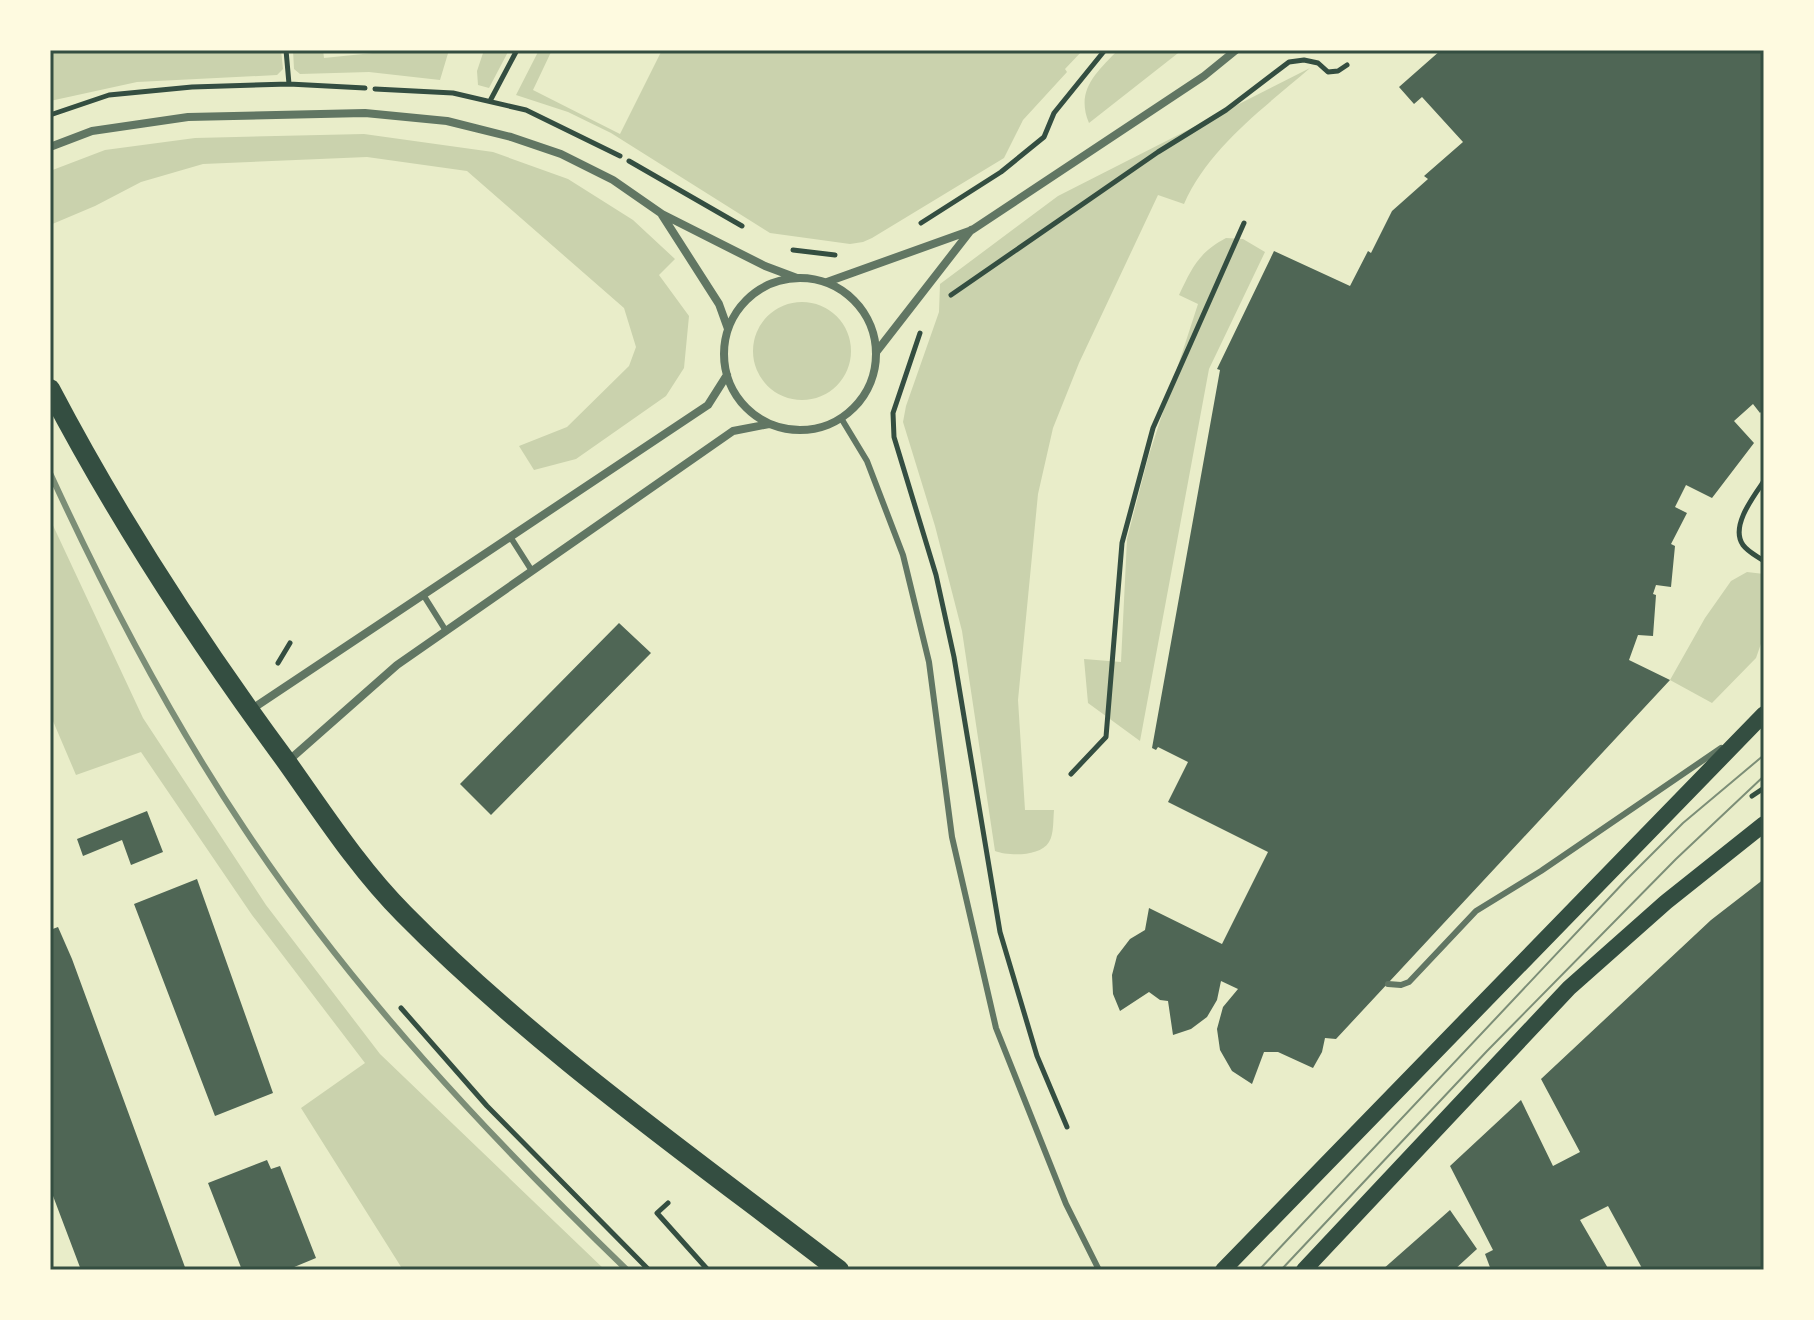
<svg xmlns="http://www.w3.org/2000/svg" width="1814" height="1320" font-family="'Varela Round',sans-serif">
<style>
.green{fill:#cad2ad}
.building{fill:#4f6655}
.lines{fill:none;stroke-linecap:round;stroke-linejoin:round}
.path{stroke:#344e41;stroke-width:5}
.service{stroke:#617663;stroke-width:6}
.minor{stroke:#617663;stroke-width:8}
.secondary{stroke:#344e41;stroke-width:16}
.primary{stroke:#344e41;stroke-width:20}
.tram{stroke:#7c8e77;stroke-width:2}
.rail{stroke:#7c8e77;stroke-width:6}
.neatline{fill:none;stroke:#344e41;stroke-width:3}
</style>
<rect width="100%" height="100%" fill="#e9edc9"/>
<path class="green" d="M50,50H281L283,69L277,75L137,82L50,101Z
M293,50H323L324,58L402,50H449L440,80L369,72L300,74L294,69Z
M484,50H509L489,88L478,85L477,71Z
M539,50H552L533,90L620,134L662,50H1083L1065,69L1067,72L1023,120L1004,158L872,238L863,242L850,244L770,233L611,133L568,112L516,95Z
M1118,50H1182L1089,123C1075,90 1097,72 1118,50Z
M1310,68C1264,108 1209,147 1184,204L1158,195L1079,363L1053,428L1038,494L1018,700L1025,810H1054C1053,820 1054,834 1049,842C1040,857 1008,856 995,851L962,631L935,526L903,422L906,406L939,312L940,284L1058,196Z
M364,134L493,152L568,179L633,220L675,259L659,275L689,316L684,368L666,396L576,459L534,470L519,446L567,427L629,366L636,347L624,308L467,171L367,157L203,164L141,182L95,206L50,225V171L105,150L195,138Z
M1226,238L1243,239L1265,252L1209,369L1140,741L1088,703L1084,659L1121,662L1127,539L1148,458L1198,304L1179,295C1192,268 1198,253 1226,238Z
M753 351a49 49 0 1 1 98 0a49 49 0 1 1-98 0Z
M50,519L143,718L266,905L380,1054L605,1270H403L301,1108L365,1063L252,915L141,752L76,775L50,714Z
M1747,572L1764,574V635L1756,658L1712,703L1670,680L1705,618L1731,581Z"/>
<path class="building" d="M1441,50H1764V409L1760,413L1753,404L1734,421L1754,443L1712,498L1686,485L1675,507L1687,513L1671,544L1675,546L1671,587L1656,585L1653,594L1656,595L1653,636L1638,635L1629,660L1670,680L1336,1039L1325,1038L1322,1052L1313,1068L1278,1052H1264L1252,1084L1232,1071L1220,1050L1217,1029L1223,1007L1238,989L1221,981L1217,1000L1207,1017L1191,1029L1173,1035L1168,1001L1160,1000L1149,992L1120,1011L1113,994L1112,975L1117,956L1130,939L1145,930L1149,908L1222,944L1268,852L1168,802L1188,762L1158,747L1156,750L1152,748L1220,370L1217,369L1274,251L1350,286L1368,251L1371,253L1392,211L1428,179L1424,176L1463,142L1422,97L1414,104L1399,87Z
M619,623L651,653L491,815L460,784Z
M147,811L163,852L131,865L122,840L83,856L77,839Z
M197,879L273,1093L215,1116L134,904Z
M1764,879V1270H1643L1608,1206L1580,1220L1609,1270H1491L1485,1254L1493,1250L1450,1166L1521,1100L1553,1166L1580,1152L1541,1079L1711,920Z
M58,927L72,959L186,1270H81L50,1188V930Z
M267,1160L271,1169L280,1166L316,1258L287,1270H242L208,1183Z
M1450,1210L1477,1249L1454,1270H1382Z"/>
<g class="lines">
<path class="path" d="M286,50L289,84
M375,89L453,93L526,110L620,156
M490,101L517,50
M50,115L109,95L192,87L289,84L365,88
M629,161L742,226
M921,223L1001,172L1044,137L1054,113L1105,50
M793,250L835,255
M951,295L1158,152L1226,110L1289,62L1304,60L1318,63L1328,72L1338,71L1347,65
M920,333L893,413L894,437L936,575L954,657L1000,932L1037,1056L1067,1127
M1764,481C1753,497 1730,527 1743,545C1748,552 1757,556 1764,561
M278,663L290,643
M1071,774L1106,737L1122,543L1153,428L1244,223
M1752,796L1764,788
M401,1008L487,1106L649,1270
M668,1203L657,1213L708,1270"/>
<path class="service" d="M841,418L867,461L903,555L929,662L952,837L996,1028L1066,1204L1099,1270
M511,538L532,571
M424,596L446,631
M1388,984L1401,985L1409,982L1476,911L1541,871L1721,748"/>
<path class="minor" d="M50,147L92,131L188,117L365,113L447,121L511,137L561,154L613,180L662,214L765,266L797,278
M662,215L719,304L728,329
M724 354a76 76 0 1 1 152 0a76 76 0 1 1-152 0Z
M827,282L972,230L1204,76L1236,50
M877,351L971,230
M249,711L708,405L727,375
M287,762L397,665L733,431L769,424"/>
<path class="secondary" d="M1223,1270L1764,714
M1304,1270L1569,988L1666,902L1764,824"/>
<path class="primary" d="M50,389C118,519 199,643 286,761C323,813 359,869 404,914C536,1048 691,1156 839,1270"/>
<path class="tram" d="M1259,1270L1626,880L1683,823L1764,755
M1281,1270L1487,1051L1676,859L1764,776"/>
<path class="rail" d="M50,473C106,595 169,716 244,828C352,991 487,1134 627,1270"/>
</g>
<rect width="1814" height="1320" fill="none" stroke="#fefae0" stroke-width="104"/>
<rect x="52" y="52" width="1710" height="1216" class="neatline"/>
</svg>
